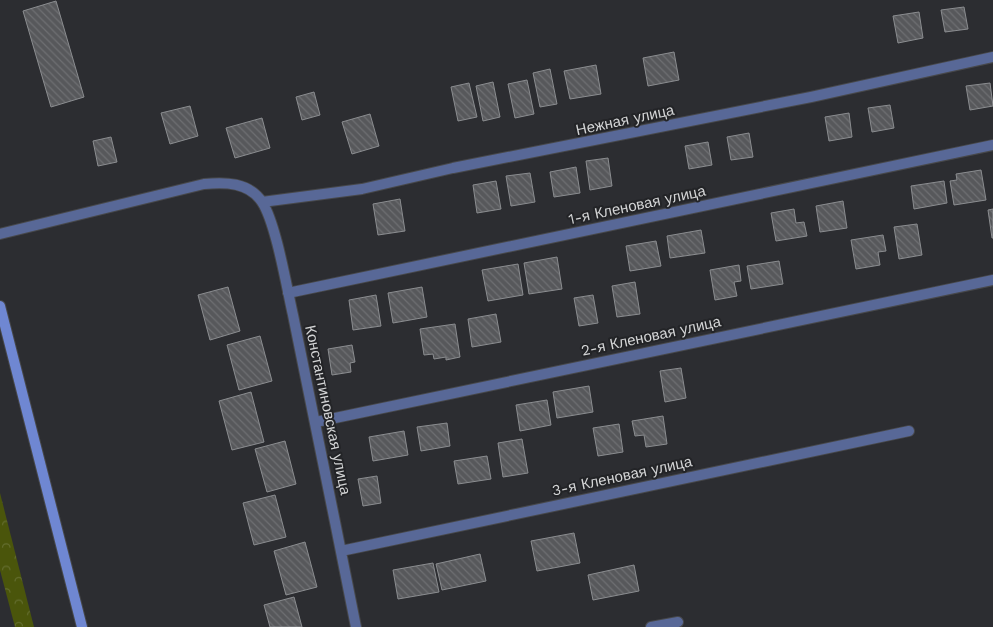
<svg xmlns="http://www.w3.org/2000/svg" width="993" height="627" font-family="'Work Sans',sans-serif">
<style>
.forest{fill:url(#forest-crowns)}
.building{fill:url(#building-back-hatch);stroke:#8b8d90}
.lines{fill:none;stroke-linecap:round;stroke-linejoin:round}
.minor-casing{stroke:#47484b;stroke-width:12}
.secondary-casing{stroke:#47484b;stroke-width:12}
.minor{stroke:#586897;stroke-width:10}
.secondary{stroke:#6f87d2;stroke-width:10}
.labels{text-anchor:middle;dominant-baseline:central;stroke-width:4;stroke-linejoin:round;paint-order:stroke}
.street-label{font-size:15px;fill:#d3d4d5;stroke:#232427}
</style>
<defs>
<pattern id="forest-crowns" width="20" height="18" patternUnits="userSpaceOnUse" patternTransform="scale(1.25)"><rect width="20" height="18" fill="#4a550b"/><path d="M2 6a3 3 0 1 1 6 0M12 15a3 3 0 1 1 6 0" fill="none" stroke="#636d2e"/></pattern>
<pattern id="building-back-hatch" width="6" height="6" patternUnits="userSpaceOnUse" patternTransform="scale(1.25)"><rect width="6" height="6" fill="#57585b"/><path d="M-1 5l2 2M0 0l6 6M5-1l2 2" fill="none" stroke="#6e6f72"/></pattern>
</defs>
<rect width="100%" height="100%" fill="#2c2d31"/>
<path class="forest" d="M0,493L34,627H15L0,570Z"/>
<path class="building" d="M56,1L84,97L51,107L23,11Z
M964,7L968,29L945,32L941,10Z
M919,12L923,38L898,43L893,16Z
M674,52L679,80L648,86L643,58Z
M596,65L601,94L570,99L564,71Z
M550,69L557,104L540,107L533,73Z
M527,80L534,114L515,118L508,84Z
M493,82L500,117L483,121L476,86Z
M469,83L477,117L458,121L451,87Z
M990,83L993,106L970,110L966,86Z
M314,92L320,115L302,120L296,97Z
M890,105L894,128L872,132L868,108Z
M190,106L198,136L170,144L161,113Z
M849,113L852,137L829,141L825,117Z
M370,114L379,146L352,154L342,122Z
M262,118L270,148L235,158L226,128Z
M749,133L753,157L731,160L727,137Z
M111,137L117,162L98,166L93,141Z
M708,142L712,165L689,169L685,146Z
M608,158L612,186L590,190L586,161Z
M576,167L580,193L554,197L550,172Z
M981,170L986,200L954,205L950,181L957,180L956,174Z
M530,173L535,202L511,206L506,176Z
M496,181L501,209L477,213L473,185Z
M944,181L947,203L914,209L911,186Z
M400,199L405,231L378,235L373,204Z
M843,201L847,228L820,232L816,206Z
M794,209L796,223L804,222L807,236L776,241L771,213Z
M993,209V238H992L988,210Z
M917,224L922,255L899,259L894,227Z
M701,230L705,253L670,258L667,236Z
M883,235L886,251L878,252L880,265L856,269L851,240Z
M656,241L661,266L630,271L626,246Z
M557,257L562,289L529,294L524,263Z
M779,261L783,284L751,289L747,266Z
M518,264L523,295L488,301L482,270Z
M739,265L741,281L734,282L737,296L715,300L710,270Z
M635,282L640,314L617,317L612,286Z
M228,287L240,331L210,340L198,295Z
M422,287L427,317L393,323L388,293Z
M376,295L381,326L353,330L349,300Z
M593,295L598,323L579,326L574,298Z
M496,314L501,342L472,347L468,319Z
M455,324L460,357L446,360V357L434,359L433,354L424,355L420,329Z
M260,336L272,381L239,390L227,345Z
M352,345L355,362L350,363L351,372L332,375L328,349Z
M681,368L686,398L665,402L660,371Z
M589,386L593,412L557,418L553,392Z
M251,392L264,442L232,450L219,401Z
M547,400L551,425L520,431L516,405Z
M663,416L667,444L646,447L644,435L635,436L632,421Z
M447,423L450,446L421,451L417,427Z
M619,424L623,452L598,456L593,428Z
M404,431L408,455L373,461L369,437Z
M522,439L528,473L503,477L498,443Z
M285,441L296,484L267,492L255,449Z
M487,456L491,479L458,484L454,461Z
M377,476L381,503L363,506L358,479Z
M275,495L286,537L254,545L243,503Z
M574,533L580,563L537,571L531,541Z
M305,542L317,587L286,595L274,551Z
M480,554L486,581L442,590L436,564Z
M433,563L439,592L398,599L393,570Z
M634,565L639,591L593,600L588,575Z
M294,597L302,627H270L264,605Z"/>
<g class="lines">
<defs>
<path id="minor" d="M262,202L362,189L453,168L811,97L993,57
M0,234L204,184C225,182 249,182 262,202C276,223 287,289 293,315C315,419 335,523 356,627
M288,293L993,145
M316,422L993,280
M341,551L909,431
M651,627L678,622"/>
<path id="secondary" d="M0,306L82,627"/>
</defs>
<use href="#minor" class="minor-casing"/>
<use href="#secondary" class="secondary-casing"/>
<use href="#minor" class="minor"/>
<use href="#secondary" class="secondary"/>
</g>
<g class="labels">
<g class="street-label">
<text transform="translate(625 120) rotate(-12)">Нежная улица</text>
<text transform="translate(637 205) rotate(-12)">1-я Кленовая улица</text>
<text transform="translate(651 336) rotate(-12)">2-я Кленовая улица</text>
<text transform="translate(328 410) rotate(78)">Константиновская улица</text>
<text transform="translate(622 476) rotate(-12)">3-я Кленовая улица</text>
</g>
</g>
</svg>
